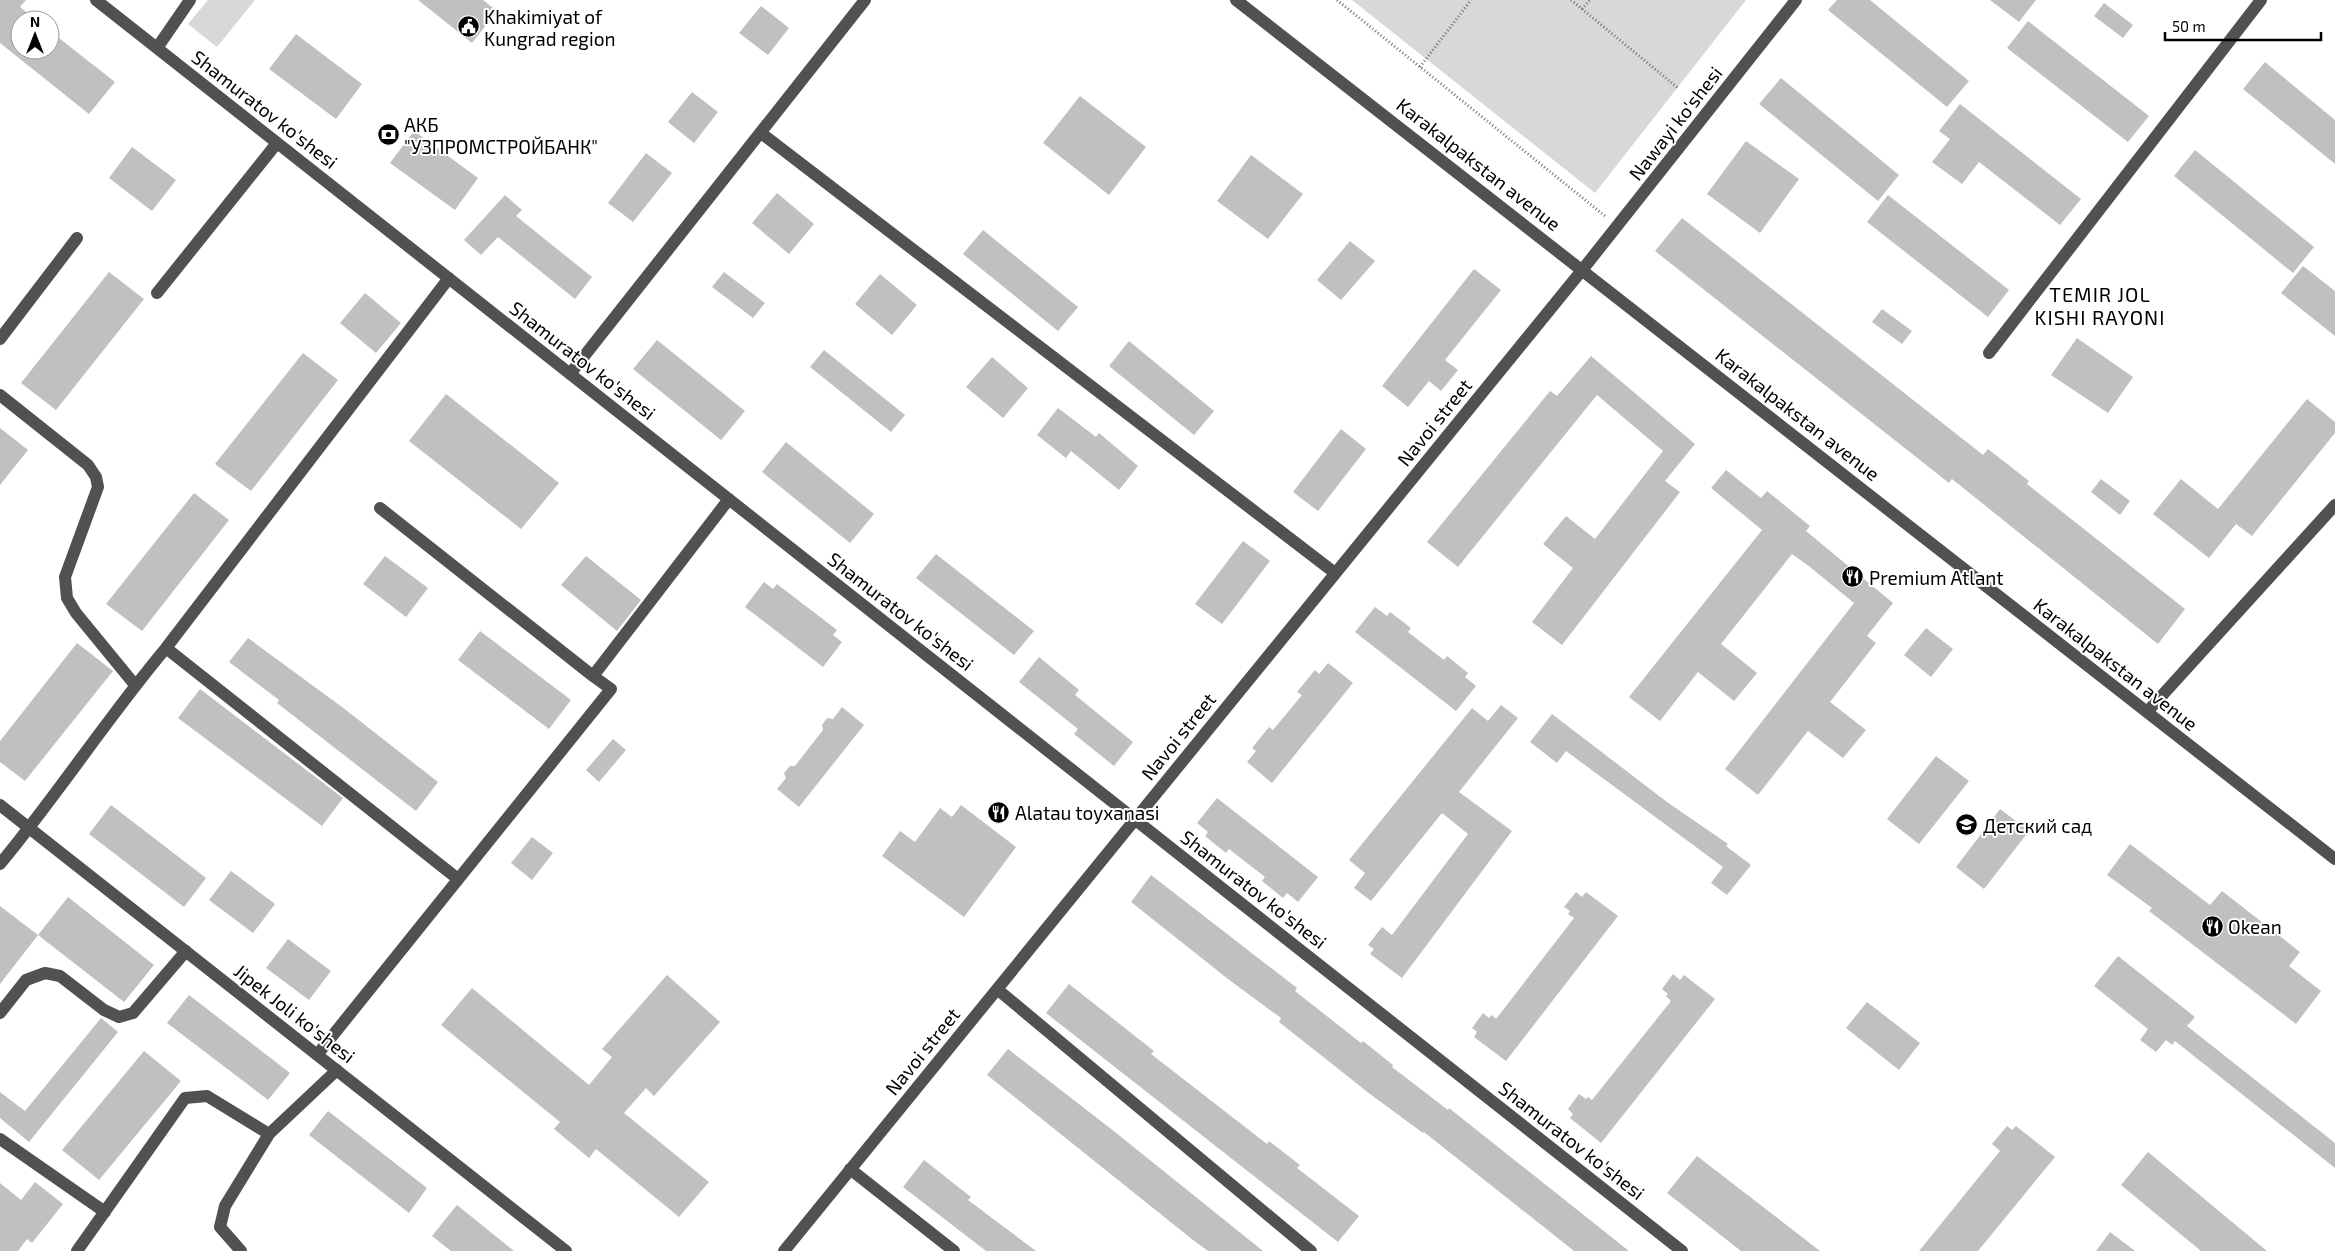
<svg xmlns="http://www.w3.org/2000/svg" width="2335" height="1251" font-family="'Exo 2',sans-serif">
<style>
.green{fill:#d8d8d8}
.building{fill:#c0c0c0}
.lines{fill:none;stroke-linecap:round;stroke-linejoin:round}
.path{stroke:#737373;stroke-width:3;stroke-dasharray:1 2.5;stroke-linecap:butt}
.minor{stroke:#515151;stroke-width:12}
.labels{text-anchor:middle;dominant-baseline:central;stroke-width:4;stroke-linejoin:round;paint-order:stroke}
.poi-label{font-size:19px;fill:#000;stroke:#fff;text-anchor:start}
.street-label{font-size:19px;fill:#000;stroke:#fff}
.neighbourhood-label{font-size:20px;letter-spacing:1px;fill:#000;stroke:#fff}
</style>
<rect width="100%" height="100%" fill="#fff"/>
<path class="green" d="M208,0H255L217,47L188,24Z
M1352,0H1746L1595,193Z"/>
<path class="building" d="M0,0H26L20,7L36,20H20V50H50V31L115,82L89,114L0,43Z
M418,0H483L497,11L472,43Z
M1837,0H1870L1969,81L1947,107L1828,10Z
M1990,0H2036L2019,22Z
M2104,3L2133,25L2123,38L2094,16Z
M761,6L789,28L768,55L739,33Z
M2028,21L2149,116L2128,142L2007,48Z
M296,34L362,84L336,119L269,69Z
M2265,62L2335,120V164L2243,89Z
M1781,78L1899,175L1878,201L1759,104Z
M692,92L718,112L694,143L668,122Z
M1080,96L1146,147L1109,195L1043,143Z
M1960,104L2081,199L2060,225L1979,162L1962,184L1932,162L1950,139L1939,131Z
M414,131L478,178L455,210L390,163Z
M1746,141L1799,179L1760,233L1707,194Z
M132,147L176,180L152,211L109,178Z
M2195,150L2314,247L2293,273L2174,176Z
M646,153L672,173L633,222L608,203Z
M1251,155L1303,194L1268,239L1217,201Z
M777,193L814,224L789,254L752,223Z
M505,195L522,210L516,216L592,277L575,299L498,237L481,255L464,240Z
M1888,195L2009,290L1988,317L1867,222Z
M1682,218L1983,455L1988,449L2029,481L2027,484L2185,609L2158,644L1952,479L1949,483L1655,251Z
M983,230L1078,307L1058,331L963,254Z
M1350,241L1375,261L1341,300L1317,280Z
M2303,266L2335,291V336L2281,293Z
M1474,269L1501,290L1445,360L1458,370L1441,391L1429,381L1408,407L1382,386Z
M109,272L144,299L56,410L21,383Z
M724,272L765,303L753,318L712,287Z
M880,274L917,305L892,335L855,304Z
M365,293L401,323L376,353L340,323Z
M1882,309L1912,331L1902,344L1872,322Z
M2077,338L2133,377L2108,413L2051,375Z
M657,340L745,411L721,440L633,369Z
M1129,341L1214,411L1194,435L1109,366Z
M824,350L905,415L891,432L810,367Z
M303,353L338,380L251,491L215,464Z
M1591,356L1695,444L1665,481L1680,492L1562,645L1532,622L1573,568L1543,544L1566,516L1595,539L1663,451L1597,395L1458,567L1427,542L1550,391L1557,396Z
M992,357L1028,388L1003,418L966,387Z
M446,394L559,483L521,529L409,441Z
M2307,399L2335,422V433L2252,536L2236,524L2209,558L2153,514L2181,479L2218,509Z
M1058,408L1096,437L1099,433L1138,466L1119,490L1071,451L1066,458L1037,435Z
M0,428L28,450L0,485Z
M1341,429L1366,449L1318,511L1293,492Z
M786,442L874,514L850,543L762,472Z
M1726,470L1761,498L1767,491L1810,526L1806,531L1893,603L1867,636L1876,643L1830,702L1866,730L1843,758L1808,731L1758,795L1725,769L1854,603L1810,567L1792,554L1721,644L1757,673L1734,701L1698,672L1660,721L1629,697L1762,530L1711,488Z
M2101,479L2130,501L2120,515L2091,492Z
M194,493L229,520L142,631L106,604Z
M1243,541L1270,561L1222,624L1195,604Z
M936,554L1034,631L1014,655L916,578Z
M385,556L428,588L406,617L363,584Z
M586,556L641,600L617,631L561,585Z
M764,582L773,589L777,584L837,630L833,635L842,642L823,667L745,607Z
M1375,607L1387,616L1390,612L1411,628L1408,632L1444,660L1447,656L1468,673L1465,677L1476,686L1456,711L1355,632Z
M1926,628L1953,649L1931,677L1904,655Z
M480,631L571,700L549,729L458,660Z
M248,638L342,707L438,782L416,811L277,703L279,700L229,662Z
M77,643L113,671L25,781L0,762V741Z
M1039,657L1079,690L1075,695L1133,742L1114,766L1074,734L1078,729L1019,682Z
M1328,663L1353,683L1272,783L1247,762L1256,751L1252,748L1269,727L1273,730L1302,695L1297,692L1315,670L1319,674Z
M200,689L343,798L322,826L178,718Z
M1501,705L1518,718L1459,792L1512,831L1402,978L1370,954L1374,949L1368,945L1382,927L1392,935L1468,834L1442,813L1371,901L1354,888L1365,873L1349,860L1472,708L1488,721Z
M842,707L864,725L799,807L777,789L786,778L784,773L790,766H795L823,730L822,725L827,718L833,719Z
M1552,714L1667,802L1728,844L1726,846L1751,865L1727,895L1711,883L1723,867L1566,751L1557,763L1530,742Z
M613,739L626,750L599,782L586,770Z
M1936,756L1969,781L1919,844L1887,819Z
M1217,798L1318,877L1298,902L1287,893L1283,898L1262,881L1265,877L1229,849L1226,853L1205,836L1208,832L1197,823Z
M111,805L206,878L184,907L89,834Z
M961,805L1016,847L964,917L882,856L900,831L915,842L940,808L952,817Z
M2000,809L2029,831L1984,889L1956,867Z
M532,837L553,853L532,880L511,863Z
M2130,844L2210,905L2222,891L2300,952L2289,966L2321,991L2296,1024L2149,911L2152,908L2107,875Z
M231,871L275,904L253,933L209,900Z
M1151,875L1297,988L1295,991L1361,1043L1363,1041L1393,1065L1392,1067L1448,1110L1449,1108L1629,1251H1574L1424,1132L1423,1133L1370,1094L1279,1022L1281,1018L1228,979L1131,902Z
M1576,892L1582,897L1586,892L1618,916L1506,1061L1474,1037L1477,1032L1472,1028L1483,1013L1489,1018L1492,1015L1496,1019L1574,918L1568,914L1570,911L1564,907Z
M68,897L154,965L124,1002L38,935Z
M0,906L38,935L0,984Z
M288,939L331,971L309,1000L266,968Z
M2118,956L2195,1017L2187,1026L2335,1143V1168L2175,1041L2172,1045L2166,1040L2156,1052L2140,1040L2148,1029L2094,986Z
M1673,974L1680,980L1684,975L1715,999L1601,1143L1570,1118L1573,1114L1568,1109L1579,1094L1586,1099L1588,1097L1592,1100L1671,1001L1666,996L1668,994L1662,989Z
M667,975L720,1022L654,1096L646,1088L624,1113L709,1182L679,1217L596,1149L589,1158L554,1129L560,1122L441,1025L472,988L589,1085L612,1057L602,1049Z
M1069,984L1154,1051L1151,1054L1267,1144L1269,1141L1300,1165L1297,1168L1359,1216L1338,1242L1046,1013Z
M189,995L290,1073L268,1100L167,1023Z
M1867,1002L1920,1043L1899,1070L1846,1028Z
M101,1018L118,1032L29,1142L0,1118V1092L25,1111Z
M1008,1049L1115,1132L1263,1251H1208L1193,1240L987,1075Z
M144,1051L181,1081L99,1180L62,1150Z
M328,1111L427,1188L409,1213L309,1135Z
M2007,1126L2012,1130L2016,1126L2055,1157L1978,1251H1919L2000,1151L1992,1144Z
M2148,1152L2267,1251H2201L2121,1185Z
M1697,1156L1820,1251H1741L1667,1193Z
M924,1160L971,1197L968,1200L1036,1251H986L903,1187Z
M35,1182L63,1204L32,1243L27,1239L18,1251H0V1183L21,1200Z
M457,1205L514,1251H451L432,1236Z
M2110,1232L2135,1251H2096Z"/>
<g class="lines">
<path class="path" d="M1337,0L1605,216
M1571,0L1678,88
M1582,9L1590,0
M1420,67L1471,0"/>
<path class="minor" d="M96,0L1682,1251
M1236,0L2335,859
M157,48L190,0
M761,133L1335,573
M157,293L277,143
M0,339L77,238
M1989,353L2261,0
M570,374L865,0
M0,395L88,465L96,477L98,487L65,577L67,598L76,613L135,685
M380,508L593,676
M166,648L458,879
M2147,712L2335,505
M0,805L566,1251
M0,864C58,794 108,717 166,648L449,278
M997,989L1311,1251
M0,1013L26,980L45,973L60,976L104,1010L119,1017L133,1013L186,951
M317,1055L611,689L593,676L729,499
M0,1139L105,1212
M850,1169L954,1251
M77,1251L185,1098L207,1096L269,1134L337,1070
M241,1251L220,1227L225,1206L269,1134
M784,1251L1583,269L1796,0"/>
</g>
<defs>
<symbol id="civic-disc" viewBox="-11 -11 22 22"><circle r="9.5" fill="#000" stroke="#fff"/><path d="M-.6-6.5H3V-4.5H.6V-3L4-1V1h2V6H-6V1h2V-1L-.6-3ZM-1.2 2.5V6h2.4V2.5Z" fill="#fff"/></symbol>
<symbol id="bank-disc" viewBox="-11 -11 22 22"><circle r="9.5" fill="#000" stroke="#fff"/><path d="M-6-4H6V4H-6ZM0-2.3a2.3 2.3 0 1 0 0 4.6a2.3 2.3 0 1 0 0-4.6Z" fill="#fff"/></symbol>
<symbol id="restaurant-disc" viewBox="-11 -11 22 22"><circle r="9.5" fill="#000" stroke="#fff"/><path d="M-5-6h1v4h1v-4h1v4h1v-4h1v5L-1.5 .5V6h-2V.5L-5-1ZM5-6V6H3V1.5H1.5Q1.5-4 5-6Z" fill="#fff"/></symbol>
<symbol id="school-disc" viewBox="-11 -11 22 22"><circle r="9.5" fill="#000" stroke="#fff"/><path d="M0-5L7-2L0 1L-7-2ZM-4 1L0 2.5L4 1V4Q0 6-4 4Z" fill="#fff"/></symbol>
</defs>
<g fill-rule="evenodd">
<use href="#civic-disc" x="456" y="14" width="25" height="25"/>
<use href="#bank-disc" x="376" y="122" width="25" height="25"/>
<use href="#restaurant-disc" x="1840" y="564" width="25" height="25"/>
<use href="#restaurant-disc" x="986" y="800" width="25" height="25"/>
<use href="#school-disc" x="1954" y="812" width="25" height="25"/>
<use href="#restaurant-disc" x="2200" y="914" width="25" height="25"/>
</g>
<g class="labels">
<g class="poi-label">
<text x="484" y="16">Khakimiyat of<tspan x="484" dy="22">Kungrad region</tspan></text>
<text x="404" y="124">АКБ<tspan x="404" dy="22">"УЗПРОМСТРОЙБАНК"</tspan></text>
<text x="1869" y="577">Premium Atlant</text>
<text x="1015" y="812">Alatau toyxanasi</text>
<text x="1983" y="825">Детский сад</text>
<text x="2228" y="926">Okean</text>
</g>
<g class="street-label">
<text transform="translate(265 109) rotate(38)">Shamuratov ko'shesi</text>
<text transform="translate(1675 123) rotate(-52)">Nawayi ko'shesi</text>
<text transform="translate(1479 164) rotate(38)">Karakalpakstan avenue</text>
<text transform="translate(583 360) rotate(38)">Shamuratov ko'shesi</text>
<text transform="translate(1798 414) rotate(38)">Karakalpakstan avenue</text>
<text transform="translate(1434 422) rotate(-51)">Navoi street</text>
<text transform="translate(901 611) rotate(38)">Shamuratov ko'shesi</text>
<text transform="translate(2116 664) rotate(38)">Karakalpakstan avenue</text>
<text transform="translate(1178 736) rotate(-51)">Navoi street</text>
<text transform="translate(1254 889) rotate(38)">Shamuratov ko'shesi</text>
<text transform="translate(295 1013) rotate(38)">Jipek Joli ko'shesi</text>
<text transform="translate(922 1051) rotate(-51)">Navoi street</text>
<text transform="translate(1572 1140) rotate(38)">Shamuratov ko'shesi</text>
</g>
<g class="neighbourhood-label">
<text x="2100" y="294">TEMIR JOL<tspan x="2100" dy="23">KISHI RAYONI</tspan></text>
</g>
</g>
<g transform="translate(35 35)"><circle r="24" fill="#ffffff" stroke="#999999"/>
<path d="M0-4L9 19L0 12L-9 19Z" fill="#000000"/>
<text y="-8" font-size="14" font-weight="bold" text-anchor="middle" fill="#000000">N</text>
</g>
<path d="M2165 32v8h156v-8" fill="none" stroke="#000000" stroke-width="2.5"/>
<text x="2172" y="32" font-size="15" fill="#000000" stroke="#ffffff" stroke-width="4" paint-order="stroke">50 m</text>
</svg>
